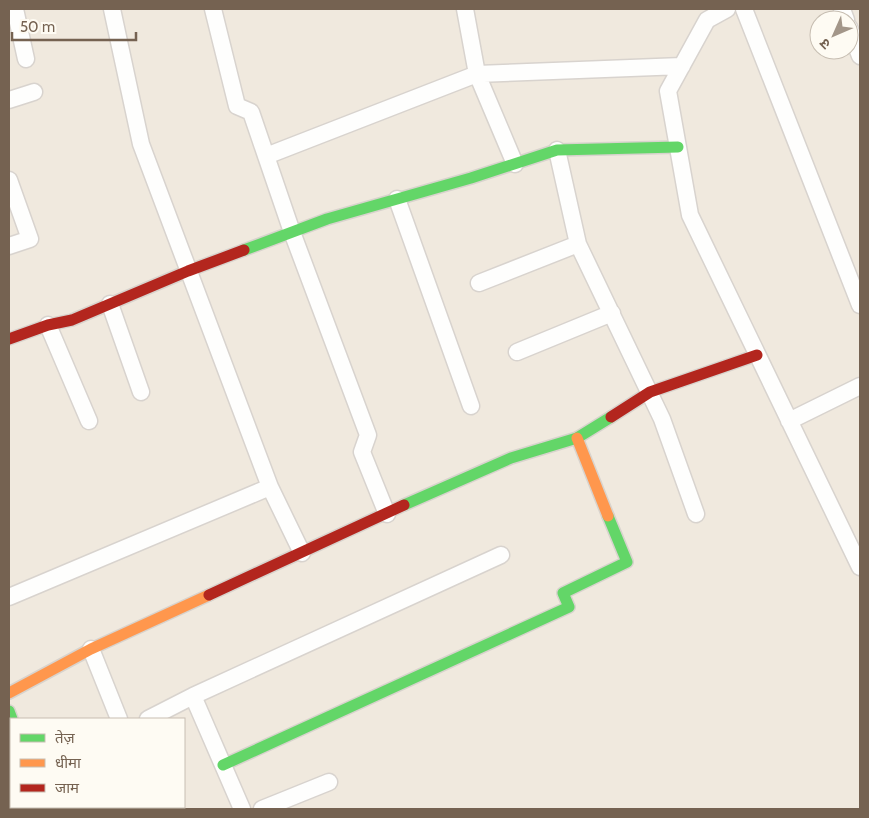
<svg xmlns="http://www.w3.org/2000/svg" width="869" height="818" font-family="Cabin,'Noto Sans Devanagari',sans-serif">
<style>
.residential{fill:#f0e9de;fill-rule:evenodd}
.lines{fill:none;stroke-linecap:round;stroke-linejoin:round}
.street-casing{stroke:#d8d3ce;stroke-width:19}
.fast-casing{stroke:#d8d3cd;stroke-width:14}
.slow-casing{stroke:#d8d3cd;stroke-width:14}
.jam-casing{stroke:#d8d3cd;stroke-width:14}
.street{stroke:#fefefd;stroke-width:16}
.fast{stroke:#63d668;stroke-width:11}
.slow{stroke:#ff974d;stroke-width:11}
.jam{stroke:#b3261e;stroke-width:11}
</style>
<rect width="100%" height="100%" fill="#f8f6f0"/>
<path class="residential" d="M9,9H860V809H9ZM819,20H849V50H819ZM11,719H184V807H11Z"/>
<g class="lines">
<defs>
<path id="street" d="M15,9L26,59
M112,9L141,144L270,487L302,553
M213,9L237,106L251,112L292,232L368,435L362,452L387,514
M465,9L477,74L515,164
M727,9L707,20L668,91L690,215L860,567
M744,9L860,305
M842,9L846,20
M849,27L860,56
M9,100L34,92
M557,150L578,244L662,419L696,514
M266,156L477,74L682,66
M9,180L30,239L9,246
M397,199L471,406
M479,283L578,244
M110,304L141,392
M48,325L89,421
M517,352L612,313
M789,421L860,386
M9,597L270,487
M91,649L119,719
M193,696L242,809
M148,719L193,696L501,555
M157,807L158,809
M262,809L329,782"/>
<path id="fast" d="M244,250L327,219L471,178L557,150L678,147
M404,505L511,458L577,438L611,417
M9,711L12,719
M223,765L569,607L563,593L627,562L608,516
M9,770L11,775"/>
<path id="slow" d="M577,438L608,516
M9,693L91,649L209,595
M52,807L53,809"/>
<path id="jam" d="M9,339L48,325L72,320L188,271L244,250
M611,417L650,392L757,355
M209,595L404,505
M26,807L27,809"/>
</defs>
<use href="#street" class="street-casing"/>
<use href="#fast" class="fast-casing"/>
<use href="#slow" class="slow-casing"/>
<use href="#jam" class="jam-casing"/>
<use href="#street" class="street"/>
<use href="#fast" class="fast"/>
<use href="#slow" class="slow"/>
<use href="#jam" class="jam"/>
</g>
<rect width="869" height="818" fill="none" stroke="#756251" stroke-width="20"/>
<rect x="10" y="718" width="175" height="90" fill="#fefbf3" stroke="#c7beb2"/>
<rect x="20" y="734" width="25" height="8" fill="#63d668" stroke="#c7beb2"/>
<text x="55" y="743" font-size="15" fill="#756251">तेज़</text>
<rect x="20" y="759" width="25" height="8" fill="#ff974d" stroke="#c7beb2"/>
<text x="55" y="768" font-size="15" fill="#756251">धीमा</text>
<rect x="20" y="784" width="25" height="8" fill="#b3261e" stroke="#c7beb2"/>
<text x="55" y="793" font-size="15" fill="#756251">जाम</text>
<g transform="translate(834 35) rotate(225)"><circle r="24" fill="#fefbf3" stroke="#c7beb2"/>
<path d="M0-4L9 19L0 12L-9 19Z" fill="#a39689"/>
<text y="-8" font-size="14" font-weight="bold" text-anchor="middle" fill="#756251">उ</text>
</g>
<path d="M12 32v8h124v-8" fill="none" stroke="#756251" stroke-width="2.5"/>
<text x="20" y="32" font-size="15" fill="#756251" stroke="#fefbf3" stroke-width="4" paint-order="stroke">50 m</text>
</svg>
